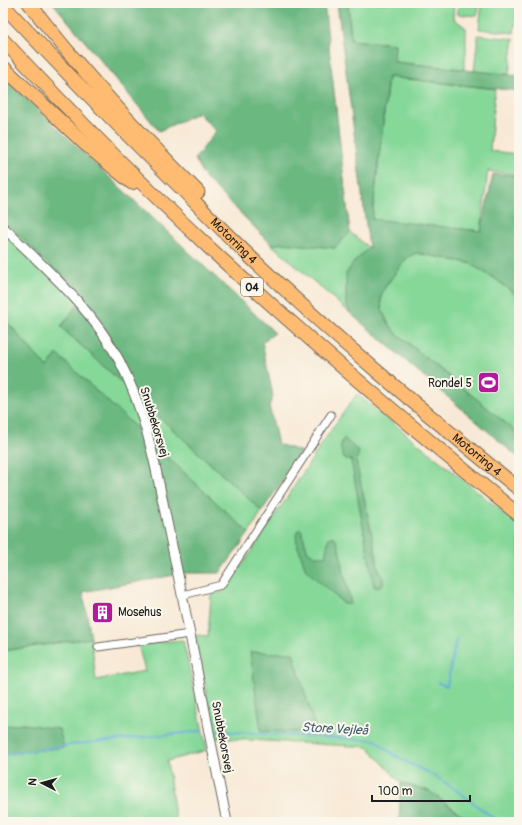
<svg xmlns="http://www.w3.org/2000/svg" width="522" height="825" font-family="Pangolin,sans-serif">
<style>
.green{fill:#86d899;stroke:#517a5a}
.forest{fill:#6cb881;stroke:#446a4e}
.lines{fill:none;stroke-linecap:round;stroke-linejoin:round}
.stream{stroke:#63addb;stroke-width:2}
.minor-casing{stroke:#69645d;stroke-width:9}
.tertiary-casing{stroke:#69645d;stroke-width:11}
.motorway-casing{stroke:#69645d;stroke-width:15}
.minor{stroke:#fff;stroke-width:7}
.tertiary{stroke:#fff;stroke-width:9}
.motorway{stroke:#ffbb71;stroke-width:13}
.labels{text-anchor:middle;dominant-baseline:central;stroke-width:4;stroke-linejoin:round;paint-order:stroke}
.shield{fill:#fbf7ec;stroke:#5f5e5a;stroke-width:1}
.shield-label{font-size:11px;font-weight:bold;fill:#1c1c1c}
.street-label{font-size:12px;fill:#1c1c1c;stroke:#fbf7ec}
.poi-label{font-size:12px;fill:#1c1c1c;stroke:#fbf7ec;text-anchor:end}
.water-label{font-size:13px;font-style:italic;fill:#3c5d72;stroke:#fbf7ec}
</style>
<rect width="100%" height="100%" fill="#fbf7ec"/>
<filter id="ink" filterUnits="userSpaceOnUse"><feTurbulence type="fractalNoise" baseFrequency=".025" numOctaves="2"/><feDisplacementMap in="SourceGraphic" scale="8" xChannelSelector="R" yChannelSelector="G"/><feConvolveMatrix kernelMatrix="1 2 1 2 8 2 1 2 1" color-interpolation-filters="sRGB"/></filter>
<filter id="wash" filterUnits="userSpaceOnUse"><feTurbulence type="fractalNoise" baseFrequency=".012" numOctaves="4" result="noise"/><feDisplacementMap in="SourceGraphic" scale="16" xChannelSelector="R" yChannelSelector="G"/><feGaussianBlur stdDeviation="0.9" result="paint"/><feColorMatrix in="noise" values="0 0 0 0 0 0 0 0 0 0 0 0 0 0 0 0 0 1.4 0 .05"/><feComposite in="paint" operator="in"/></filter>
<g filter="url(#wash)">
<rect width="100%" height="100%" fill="#f8e9d6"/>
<path class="green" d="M348,3H454L453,18L466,28V52L464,69L394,62L395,44L351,40Z
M482,3H518L514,33L479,29Z
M459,4L479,6L477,16L457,14Z
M478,35L514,39L509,74L474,71Z
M388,77L495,89L490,151L519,154V175L488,171L481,231L372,220Z
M3,219L83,298L61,327L262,511L249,533L57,355L47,368L3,317Z
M350,232L369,248L353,263L346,303L350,313L272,245L282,243L335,248Z
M416,253L469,263L497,280L519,297V434L396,333C387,322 378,308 382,293C385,286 392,278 396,272C402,264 406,256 416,253Z
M357,394L519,525V822H472L429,791L401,783L368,747L215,738L195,635L208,636L211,595L224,591L264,533L333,427Z
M91,638L96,680L145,671L138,644L183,640L207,750L167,761L176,822H3V755L64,747L24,724L3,726V651Z"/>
<path class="forest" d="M53,3H324L350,232L335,248L282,243L272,245L203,175L195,159L216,131L198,113L159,131Z
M337,3H348L351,40L395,44L394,62L519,76V91L388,77L372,219L481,231L493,174L519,176V297L497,280L469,263L417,253C406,256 402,264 396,272C392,278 385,286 382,293C378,308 387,322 396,333L519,434V458L350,313L346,303V274L353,263L369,248Z
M3,77L275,333L262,342L273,396L269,406L278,444L302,452L262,511L61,327L83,298L3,219Z
M3,317L47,368L57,354L249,533L220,573H185L83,592L91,638L3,651Z
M344,438L359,452L356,461L376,553L378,567L383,579V584L377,588L374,586L373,582L351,460H345C341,451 338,447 344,438Z
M301,529L308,552L315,556H325L329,538L334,536L338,544L351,604H344L306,570L297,544L296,537L297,531Z
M250,652L293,653L317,733L261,731Z
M24,724L59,729L64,747L3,755V726Z
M401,783L429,791L472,822H399Z"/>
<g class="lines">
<path class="stream" d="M438,683L447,686L456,639
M217,731L376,740C392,757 416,766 436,777C458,790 478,807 499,822
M3,755L77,744L203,731"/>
</g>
</g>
<g filter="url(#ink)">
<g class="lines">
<defs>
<path id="minor" d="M183,595L221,585L331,415
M98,647L190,634"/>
<path id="tertiary" d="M3,227C45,268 91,307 119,360C147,413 157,474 169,532C190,629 207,726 227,822"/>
<g id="motorway">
<path d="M29,3C80,70 138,132 198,192"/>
<path id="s1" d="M3,5C59,65 116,124 174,181C197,204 219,227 242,249C330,334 424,412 519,489"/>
<path d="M3,40C72,114 143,186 217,255C314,345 416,431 519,515"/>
<path d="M3,67L84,143L132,183"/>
</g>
</defs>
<use href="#minor" class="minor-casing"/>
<use href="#tertiary" class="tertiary-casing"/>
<use href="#motorway" class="motorway-casing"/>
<use href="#minor" class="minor"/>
<use href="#tertiary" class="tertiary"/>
<use href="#motorway" class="motorway"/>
</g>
</g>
<defs>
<symbol id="stadium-square" viewBox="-11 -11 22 22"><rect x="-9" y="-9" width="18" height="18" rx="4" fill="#b5179e" stroke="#fbf7ec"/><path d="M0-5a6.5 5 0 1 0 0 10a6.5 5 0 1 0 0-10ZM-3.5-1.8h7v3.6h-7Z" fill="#fff"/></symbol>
<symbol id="building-square" viewBox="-11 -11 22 22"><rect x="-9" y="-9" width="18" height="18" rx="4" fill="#b5179e" stroke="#fbf7ec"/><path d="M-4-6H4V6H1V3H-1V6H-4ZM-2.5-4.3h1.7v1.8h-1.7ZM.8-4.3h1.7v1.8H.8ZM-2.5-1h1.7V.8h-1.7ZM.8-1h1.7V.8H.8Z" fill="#fff"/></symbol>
</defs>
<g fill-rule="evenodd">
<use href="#stadium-square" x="476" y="370" width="25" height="25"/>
<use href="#building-square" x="90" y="600" width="25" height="25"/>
</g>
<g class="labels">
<rect class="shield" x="241" y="278" width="22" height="18" rx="3"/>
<g class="shield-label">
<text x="252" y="287">O4</text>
</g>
<g class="street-label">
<text stroke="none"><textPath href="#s1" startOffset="330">Motorring 4</textPath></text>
<text transform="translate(154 422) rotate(73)">Snubbekorsvej</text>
<text stroke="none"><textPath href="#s1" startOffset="654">Motorring 4</textPath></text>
<text transform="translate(222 737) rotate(79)">Snubbekorsvej</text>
</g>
<g class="poi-label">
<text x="472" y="383">Rondel 5</text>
<text x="118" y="612" text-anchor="start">Mosehus</text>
</g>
<g class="water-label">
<text transform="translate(335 729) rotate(3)">Store Vejleå</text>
</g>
</g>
<rect width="522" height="825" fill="none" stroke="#fbf7ec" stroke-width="16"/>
<g transform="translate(42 783) rotate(276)" stroke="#fbf7ec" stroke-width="3" paint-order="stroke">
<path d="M0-3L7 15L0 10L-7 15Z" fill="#1c1c1c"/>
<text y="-6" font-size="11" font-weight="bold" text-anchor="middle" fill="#1c1c1c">N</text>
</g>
<path d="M372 795v6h98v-6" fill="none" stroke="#1c1c1c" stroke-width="2"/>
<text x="378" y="795" font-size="12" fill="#1c1c1c" stroke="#fbf7ec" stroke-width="3" paint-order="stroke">100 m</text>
</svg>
